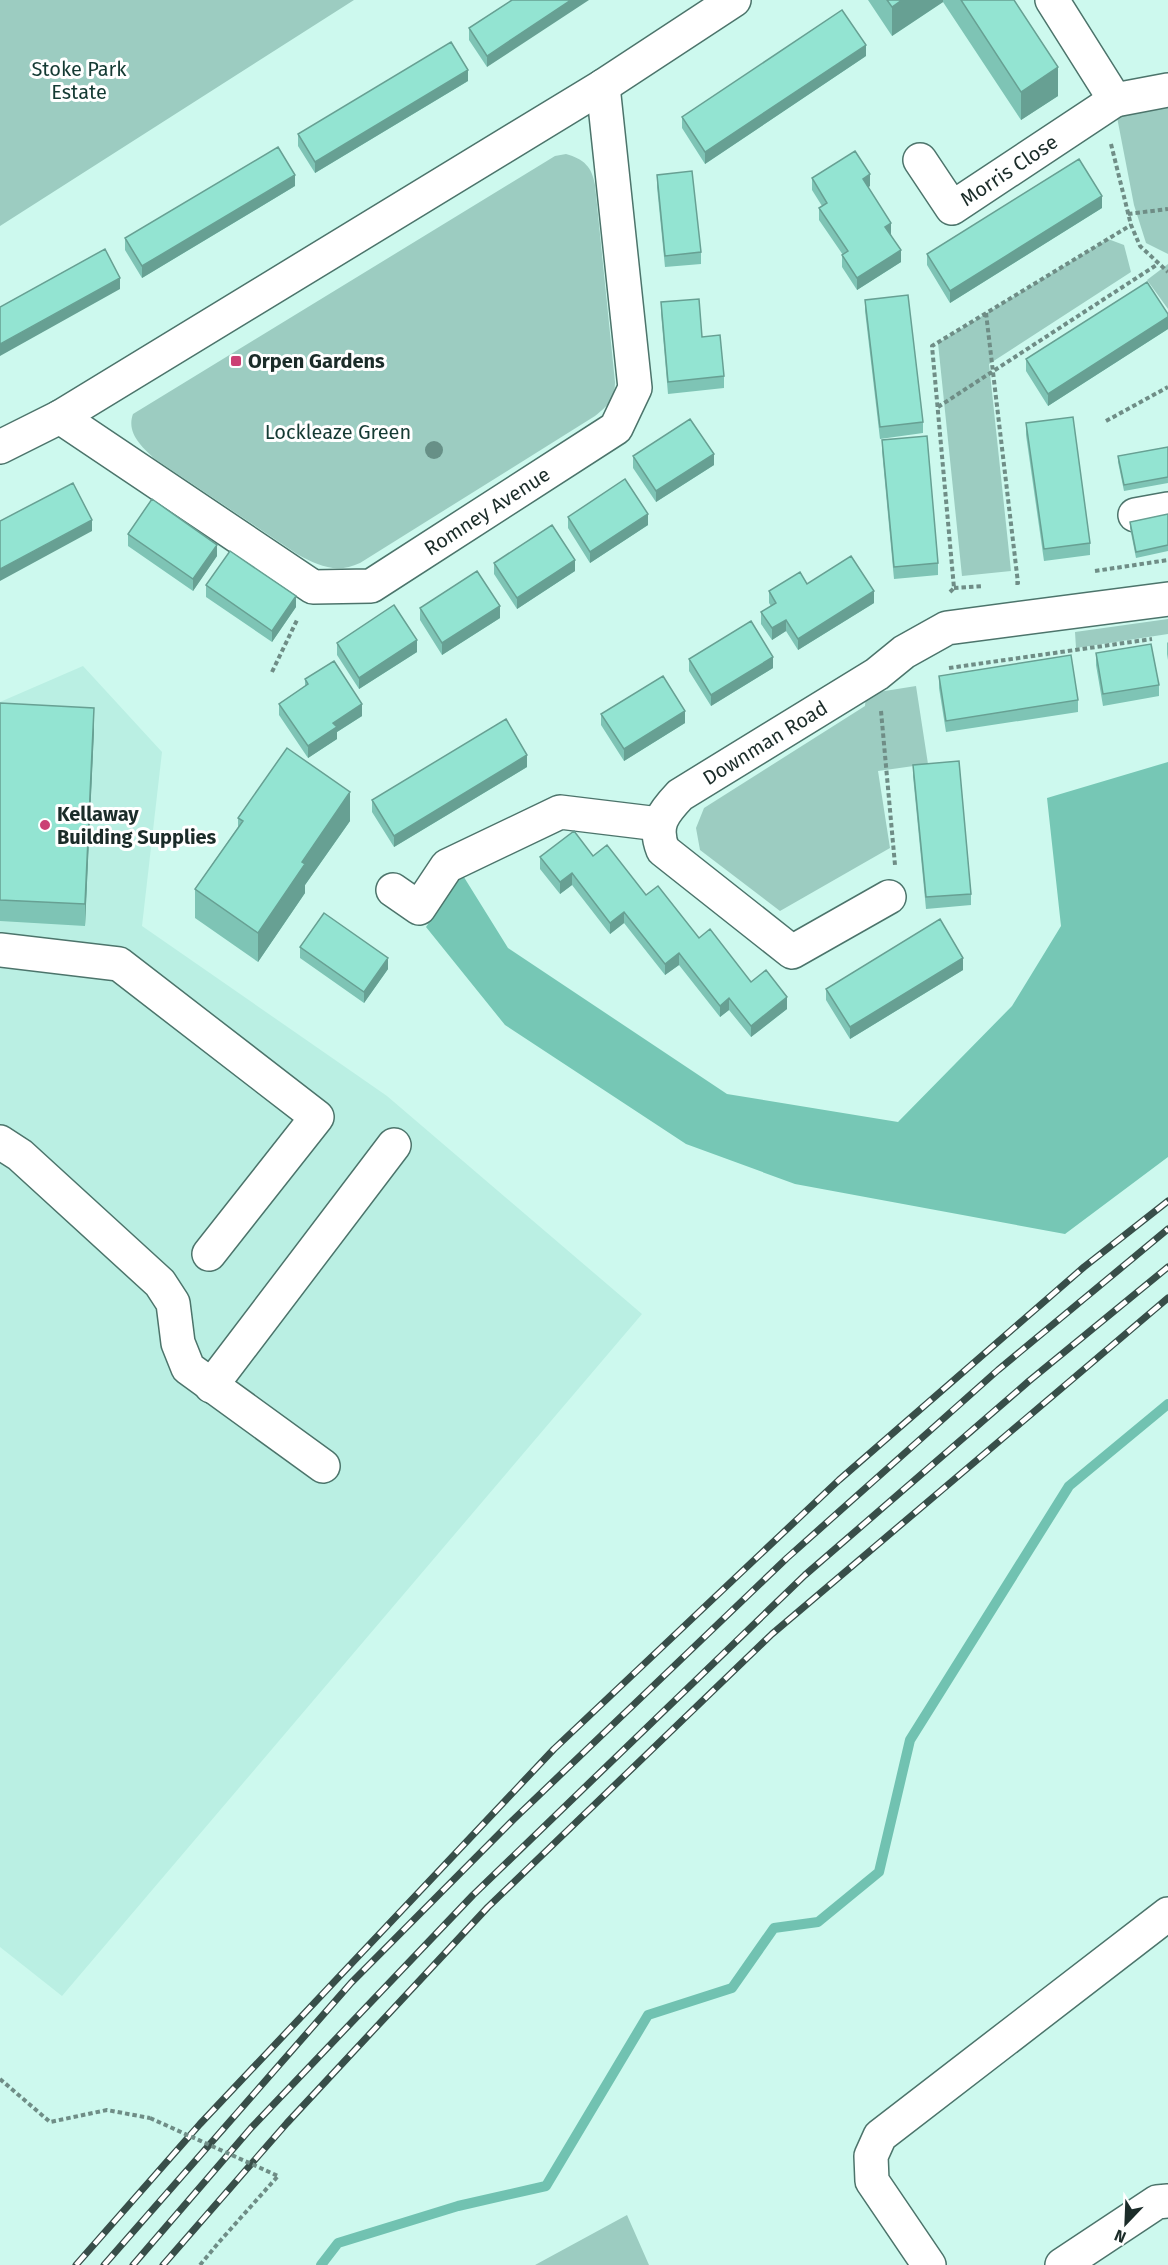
<svg xmlns="http://www.w3.org/2000/svg" width="1168" height="2265" font-family="'Fira Sans',sans-serif">
<style>
.built{fill:#baefe3}
.green{fill:#9cccc1}
.forest{fill:#76c7b5}
.lines{fill:none;stroke-linecap:round;stroke-linejoin:round}
.stream{stroke:#71c2b1;stroke-width:10}
.minor-casing{stroke:#4c746b;stroke-width:36}
.path{stroke:#6f8d86;stroke-width:4;stroke-dasharray:4.5 3;stroke-linecap:butt}
.minor{stroke:#fff;stroke-width:33}
.rail-casing{stroke:#384e49;stroke-width:7}
.rail{stroke:#fff;stroke-width:4.5;stroke-dasharray:14;stroke-linecap:butt}
.path-bridge{stroke:#6f8d86;stroke-width:4;stroke-dasharray:4.5 3;stroke-linecap:butt}
.tree{fill:#679087}
.wall{fill:#7ec4b5}
.shaded-wall{fill:#67a093}
.building{fill:#93e4d2;stroke:#67a093;stroke-width:1.5}
.poi-dot{fill:#cb4074;stroke:#fff;stroke-width:2}
.labels{text-anchor:middle;dominant-baseline:central;stroke-width:6;stroke-linejoin:round;paint-order:stroke}
.park-label{font-size:20px;fill:#143a33;stroke:#fff}
.street-label{font-size:20px;fill:#1b2c29;stroke:#fff}
.poi-label{font-size:20px;font-weight:bold;fill:#1b2c29;stroke:#fff;text-anchor:start}
</style>
<rect width="100%" height="100%" fill="#cdf9ee"/>
<path class="built" d="M83,666L162,752L142,926L387,1096L642,1314L62,1996L0,1947V702Z"/>
<path class="green" d="M0,0H354L0,226Z
M1168,105V254L1146,243L1134,205L1116,112Z
M566,154C584,159 592,167 595,185L615,382C615,399 608,406 595,416L360,563C337,574 318,566 297,554L155,459C142,447 126,433 133,414L555,156Z
M1108,239L1124,245L1131,272L989,364L1011,571L962,576L938,343Z
M1168,264V309L1147,280Z
M1168,619V634L1076,648L1075,632Z
M916,686L928,764L878,771L890,848L780,911L700,850L696,828L704,808L865,706L866,694Z
M627,2215L649,2265H535Z"/>
<path class="forest" d="M1168,762V1157L1065,1234L795,1184L686,1144L505,1025L426,927L462,874L508,948L727,1094L898,1122L1012,1006L1061,926L1047,798Z"/>
<g class="lines">
<path class="stream" d="M321,2265L338,2243L458,2206L546,2186L648,2015L732,1988L774,1928L818,1922L879,1872L910,1740L1069,1486L1168,1404"/>
<defs>
<g id="minor">
<path d="M1052,0L1115,100L1168,90"/>
<path id="s1" d="M920,160L952,208L1115,100"/>
<path id="s2" d="M60,417L313,587L371,586L616,428L635,388L603,86"/>
<path d="M0,447L60,417L603,86L734,0"/>
<path d="M1135,515L1168,509"/>
<path d="M393,890L419,908L447,866L560,812L659,824"/>
<path id="s3" d="M889,897L792,952L663,850C653,825 663,813 680,795L877,674L904,652L947,628L1168,599"/>
<path d="M0,950L119,964L317,1117L209,1254"/>
<path d="M0,1142L20,1155L160,1283L173,1303L178,1343L188,1368L323,1466"/>
<path d="M211,1386L394,1145"/>
<path d="M929,2265L872,2181L871,2156L880,2136L1168,1914"/>
<path d="M1062,2265L1157,2202L1168,2201"/>
</g>
</defs>
<use href="#minor" class="minor-casing"/>
<path class="path" d="M1111,144L1131,225L1140,246L1168,272
M1128,214L1168,209
M986,313L1018,583H1015
M938,407L1158,264
M1106,421L1168,387
M1095,571L1168,560
M954,588L983,586
M950,592L954,588L932,346L1131,225
M949,668L1152,639
M272,672L298,618
M881,711L895,865
M0,2079L50,2122L107,2110L150,2118
M200,2265L220,2241L278,2176"/>
<use href="#minor" class="minor"/>
<defs>
<path id="rail" d="M76,2265L200,2124L554,1749L839,1480L1084,1267L1168,1201
M104,2265L351,1983L513,1820L787,1558L998,1370L1168,1229
M133,2265L251,2128L473,1895L805,1575L1029,1381L1168,1267
M163,2265L287,2123L488,1907L772,1634L1168,1298"/>
</defs>
<use href="#rail" class="rail-casing"/>
<use href="#rail" class="rail"/>
<path class="path-bridge" d="M150,2118L278,2176"/>
</g>
<circle class="tree" cx="434" cy="450" r="9"/>
<path class="wall" d="M512,0L487,67L469,40V28Z
M868,0H1014L1058,96L1021,120L943,2L892,36Z
M866,56L705,164L682,128V117Z
M468,81L315,173L298,146V134Z
M657,175L701,252V264L665,267L657,187Z
M812,178L870,186L868,187L891,234L901,262L857,290L842,267V255H843L819,220V208L822,206L812,190Z
M295,186L142,278L125,250V238Z
M1102,208L950,303L927,265V254Z
M865,300L923,422V433L880,439L865,311Z
M661,302L702,337L724,376V388L668,394L661,313Z
M1168,314V329L1048,406L1026,371V359Z
M1026,423L1090,543V555L1044,561L1026,435Z
M882,440L938,563V575L894,579L882,451Z
M1168,447V483L1124,491L1118,462V456Z
M633,456L714,465L656,502L633,468Z
M1168,514V551L1136,558L1130,528V522Z
M568,517L648,525L590,563L568,528Z
M128,534L217,556L193,591L128,546Z
M494,563L575,571L517,609L494,574Z
M807,584L874,603L798,650L786,631L772,640L761,624V612L771,606L769,603V591Z
M206,585L296,607L272,642L206,597Z
M420,608L500,618L442,655L420,620Z
M1168,642V660L1167,654V643Z
M337,643L417,652L359,689L337,655Z
M1096,653L1159,685V696L1103,706L1096,665Z
M689,659L773,668L711,706L689,671Z
M939,676L1078,700V712L946,732L939,688Z
M305,679L362,716L337,732V739L308,758L279,715V704L305,687Z
M0,703L94,730L85,926L0,921Z
M601,714L685,723L624,761L601,725Z
M913,765L971,894V905L926,909L913,776Z
M527,767L394,847L372,812V800Z
M238,818L350,821L305,885V893L258,962L195,918V889L238,827Z
M593,856L646,895L699,938L751,982L787,1009L751,1037L729,1010L720,1017L679,965L665,975L624,923L610,934L572,885L560,894L540,869V857Z
M300,947L388,969L364,1003L300,958Z
M963,970L850,1039L826,1000V989Z"/>
<path class="shaded-wall" d="M571,0H589L487,67V56Z
M902,0H943V2L892,36V7Z
M866,45V56L705,164V152Z
M1058,67V96L1021,120V92Z
M468,70V81L315,173V162Z
M870,174V186L863,191V179Z
M295,175V186L142,278V266Z
M1102,196V208L950,303V291Z
M891,223V234L885,238V227Z
M901,250V262L857,290V278Z
M120,278V289L0,356V344Z
M1168,317V329L1048,406V394Z
M714,454V465L656,502V491Z
M648,514V525L590,563V552Z
M92,520V531L0,581V569Z
M217,545V556L193,591V579Z
M575,560V571L517,609V598Z
M874,591V603L798,650V639Z
M296,596V607L272,642V631Z
M500,606V618L442,655V643Z
M786,620V631L772,640V628Z
M417,640V652L359,689V678Z
M773,657V668L711,706V695Z
M362,704V716L337,732V739L308,758V746L333,723Z
M94,708V730L85,926V904Z
M685,711V723L624,761V749Z
M527,755V767L394,847V836Z
M350,792V821L305,885V893L258,962V933L302,862Z
M572,873V885L560,894V882Z
M624,912V923L610,934V923Z
M679,953V965L665,975V964Z
M388,958V969L364,1003V992Z
M963,958V970L850,1039V1027Z
M787,997V1009L751,1037V1026Z
M729,998V1010L720,1017V1006Z"/>
<path class="building" d="M512,0H571L487,56L469,28Z
M887,0H902L892,7Z
M961,0H1014L1058,67L1021,92Z
M842,10L866,45L705,152L682,117Z
M451,42L468,70L315,162L298,134Z
M278,147L295,175L142,266L125,238Z
M855,151L870,174L863,179L891,223L885,227L901,250L857,278L842,255L848,251L819,208L827,203L812,178Z
M1079,159L1102,196L950,291L927,254Z
M692,171L701,252L665,256L657,175Z
M105,249L120,278L0,344V307Z
M1147,282L1168,314V317L1048,394L1026,359Z
M908,295L923,422L880,427L865,300Z
M699,299L702,337L720,335L724,376L668,382L661,302Z
M1073,417L1090,543L1044,549L1026,423Z
M690,419L714,454L656,491L633,456Z
M927,436L938,563L894,567L882,440Z
M1168,447V477L1124,485L1118,456Z
M625,479L648,514L590,552L568,517Z
M73,483L92,520L0,569V521Z
M152,499L217,545L193,579L128,534Z
M1168,514V545L1136,552L1130,522Z
M552,525L575,560L517,598L494,563Z
M230,551L296,596L272,631L206,585Z
M851,556L874,591L798,639L786,620L772,628L761,612L776,603L769,591L800,572L807,584Z
M477,571L500,606L442,643L420,608Z
M394,605L417,640L359,678L337,643Z
M751,621L773,657L711,695L689,659Z
M1151,644L1159,685L1103,694L1096,653Z
M1071,655L1078,700L946,721L939,676Z
M334,661L362,704L333,723L337,727L308,746L279,704L308,684L305,679Z
M663,676L685,711L624,749L601,714Z
M0,703L94,708L85,904L0,900Z
M506,719L527,755L394,836L372,800Z
M287,748L350,792L302,862L305,864L258,933L195,889L243,821L238,818Z
M959,761L971,894L926,897L913,765Z
M574,831L593,856L607,845L646,895L658,886L699,938L710,929L751,982L766,970L787,997L751,1026L729,998L720,1006L679,953L665,964L624,912L610,923L572,873L560,882L540,857Z
M324,913L388,958L364,992L300,947Z
M940,919L963,958L850,1027L826,989Z"/>
<g class="poi-dot">
<rect x="230" y="355" width="12" height="12" rx="3"/>
<circle cx="45" cy="825" r="6"/>
</g>
<g class="labels">
<g class="park-label">
<text x="79" y="69">Stoke Park<tspan x="79" dy="23">Estate</tspan></text>
<text x="338" y="432">Lockleaze Green</text>
</g>
<g class="street-label">
<text stroke="none"><textPath href="#s1" startOffset="126">Morris Close</textPath></text>
<text stroke="none"><textPath href="#s2" startOffset="501">Romney Avenue</textPath></text>
<text stroke="none"><textPath href="#s3" startOffset="438">Downman Road</textPath></text>
</g>
<g class="poi-label">
<text x="248" y="361">Orpen Gardens</text>
<text x="57" y="814">Kellaway<tspan x="57" dy="23">Building Supplies</tspan></text>
</g>
</g>
<g transform="translate(1126 2223) rotate(203)" stroke="#ffffff" stroke-width="4.5" paint-order="stroke">
<path d="M0-4.5L10 22L0 15L-10 22Z" fill="#1b2c29"/>
<text y="-9" font-size="16" font-weight="bold" text-anchor="middle" fill="#1b2c29">N</text>
</g>
</svg>
